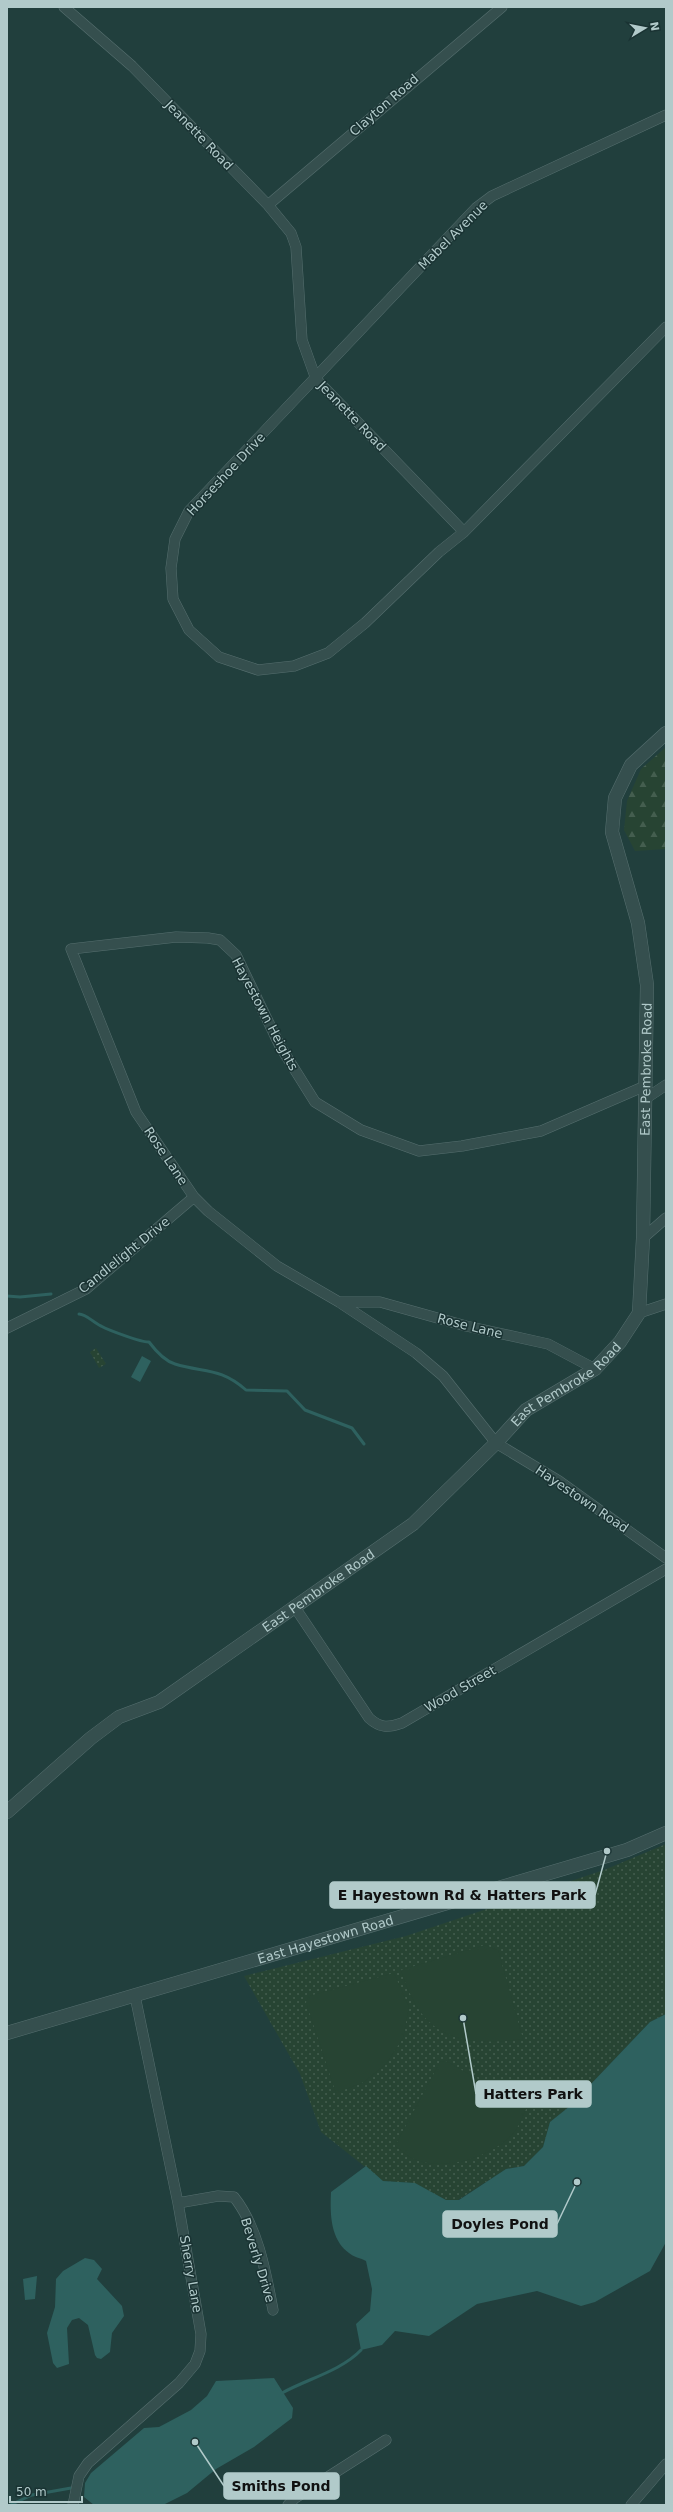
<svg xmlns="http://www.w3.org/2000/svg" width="673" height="2512" font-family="'DejaVu Sans',sans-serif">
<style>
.grass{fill:url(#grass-dots)}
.forest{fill:url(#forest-firs)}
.garden{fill:#274433}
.water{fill:#2e615f}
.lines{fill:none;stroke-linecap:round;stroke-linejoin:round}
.stream{stroke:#2e615f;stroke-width:3}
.minor-casing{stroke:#566f6f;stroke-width:11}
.tertiary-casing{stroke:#566f6f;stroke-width:14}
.minor{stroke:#354f4e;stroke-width:10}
.tertiary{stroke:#354f4e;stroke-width:13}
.labels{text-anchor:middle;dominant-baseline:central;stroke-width:3;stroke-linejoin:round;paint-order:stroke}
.street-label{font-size:13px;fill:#b1caca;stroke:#1a3333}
.leader{fill:none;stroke:#b1caca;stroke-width:1.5}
.callout-dot{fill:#b1caca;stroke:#1a3333;stroke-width:1.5}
.callout{fill:#b1caca;stroke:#b1caca;stroke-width:1.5}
.callout-label{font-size:14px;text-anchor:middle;font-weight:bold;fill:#111}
</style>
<defs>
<pattern id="grass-dots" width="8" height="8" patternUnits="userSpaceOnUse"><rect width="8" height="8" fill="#274433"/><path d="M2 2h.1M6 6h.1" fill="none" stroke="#445e4f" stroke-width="1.8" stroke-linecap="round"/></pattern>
<pattern id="forest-firs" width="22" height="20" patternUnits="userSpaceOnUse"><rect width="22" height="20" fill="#274433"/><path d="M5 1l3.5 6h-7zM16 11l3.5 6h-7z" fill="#445e4f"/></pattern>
</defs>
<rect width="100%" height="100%" fill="#213f3d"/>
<path class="grass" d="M96,1348L106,1364L99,1368L90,1352Z
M666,1844V2014L650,2022L570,2106L550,2122L543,2147L524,2166L506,2169L458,2200H446L414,2183L383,2181L321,2132L300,2074L244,1976L406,1936L604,1870Z"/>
<path class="forest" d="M666,747V849L635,851L624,830L627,801L641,769Z"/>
<path class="garden" d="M485,1945L498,1950L523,2039C457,2047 422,2038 401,1970Z
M394,1973L409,2007L403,2038L386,2064L364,2082L336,2093L306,2002L309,1996Z
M446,2061L527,2107C523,2115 520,2125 514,2132C494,2157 440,2174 410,2157C405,2154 400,2149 395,2146L440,2062Z"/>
<path class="water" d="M142,1356L151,1361L140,1382L131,1377Z
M666,2014V2242L650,2271L595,2302L581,2306L537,2291L477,2304L429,2336L395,2331L382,2345L361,2350L356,2324L370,2311L372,2289L366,2261C361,2258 353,2257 349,2253C330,2239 330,2213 331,2192L366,2166L383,2181L415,2183L446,2200H459L506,2169L524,2166L543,2147L550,2122L570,2106L650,2022Z
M85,2258L94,2260L102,2269L97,2279L122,2306L124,2316L112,2333L110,2352L101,2359L97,2358L95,2355L88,2325L79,2318L72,2320L67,2328L69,2364L57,2368L53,2363L47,2333L55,2307L56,2279L63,2271Z
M37,2276L35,2299L25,2300L23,2279Z
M274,2378L293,2408L292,2418L254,2447L216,2469L187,2493L163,2505H94L84,2497L85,2483L91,2473L144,2428L159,2427L191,2410L207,2396L216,2381Z"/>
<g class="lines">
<path class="stream" d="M7,1296L20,1297L51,1294
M79,1314C86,1314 94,1323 101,1326C108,1330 143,1343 149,1342C155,1350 165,1361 175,1364C204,1373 220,1367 246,1390L287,1391L305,1410L352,1428L364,1444
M282,2393C307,2379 341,2371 361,2350
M10,2505L32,2495L71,2488"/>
<defs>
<path id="minor" d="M64,7L132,66L268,205L291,233L296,247L302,340L316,379L464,532
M666,115L492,196L476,208L189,511L175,539L171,568L173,599L189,630L219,657L258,670L294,666L328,653L365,623L439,552L464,532L666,327
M268,205L502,7
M645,1086L541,1131L462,1146L419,1151L361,1130L315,1102L280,1046L236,955L220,940L208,938L176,937L71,949L136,1112L194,1197L208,1211L277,1266L339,1302L416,1353L443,1376L496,1443L559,1481L666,1558
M645,1099L666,1085
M643,1238L666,1218
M339,1302H380L466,1326L548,1344L595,1369
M639,1313L666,1304
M7,1328L86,1289L194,1197
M294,1606L369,1718C380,1728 388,1728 402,1723L666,1569
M178,2203L218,2196L234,2197C258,2227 266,2273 273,2310
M73,2505L79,2476L88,2463L179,2383L195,2364L200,2351L201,2334L178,2203L135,1996
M288,2505L295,2498L386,2440
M631,2505L666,2464"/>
<g id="tertiary">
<path id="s1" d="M7,1812L91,1738L119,1717L159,1702L413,1524L496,1443L526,1410L595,1369L620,1342L639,1313L643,1238L647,985L638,923L612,832L615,798L631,765L666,733"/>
<path id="s2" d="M7,2033L627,1850L666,1833"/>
</g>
</defs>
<use href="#minor" class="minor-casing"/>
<use href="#tertiary" class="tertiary-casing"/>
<use href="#minor" class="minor"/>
<use href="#tertiary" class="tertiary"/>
</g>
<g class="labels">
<g class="street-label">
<text transform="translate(384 105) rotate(-41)">Clayton Road</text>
<text transform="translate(199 135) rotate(46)">Jeanette Road</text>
<text transform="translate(453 235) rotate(-45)">Mabel Avenue</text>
<text transform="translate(352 416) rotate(46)">Jeanette Road</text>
<text transform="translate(226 474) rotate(-47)">Horseshoe Drive</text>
<text transform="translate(265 1014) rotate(62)">Hayestown Heights</text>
<text stroke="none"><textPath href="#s1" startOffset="1056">East Pembroke Road</textPath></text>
<text transform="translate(166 1156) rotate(56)">Rose Lane</text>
<text transform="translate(124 1255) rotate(-39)">Candlelight Drive</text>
<text transform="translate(470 1326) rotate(14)">Rose Lane</text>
<text stroke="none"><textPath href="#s1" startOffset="708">East Pembroke Road</textPath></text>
<text transform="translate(582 1499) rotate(34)">Hayestown Road</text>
<text stroke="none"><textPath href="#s1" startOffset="384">East Pembroke Road</textPath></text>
<text transform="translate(460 1689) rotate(-30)">Wood Street</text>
<text stroke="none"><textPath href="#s2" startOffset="332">East Hayestown Road</textPath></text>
<text transform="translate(258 2260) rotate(73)">Beverly Drive</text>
<text transform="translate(191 2274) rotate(80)">Sherry Lane</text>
</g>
</g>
<path class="leader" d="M607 1851L595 1895M463 2018L476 2094M577 2182L557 2224M195 2442L224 2486"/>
<g class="callout-dot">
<circle cx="607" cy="1851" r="4"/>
<circle cx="463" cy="2018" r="4"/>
<circle cx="577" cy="2182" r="4"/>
<circle cx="195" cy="2442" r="4"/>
</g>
<g class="callout">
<rect x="330" y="1882" width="265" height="26" rx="4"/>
<rect x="476" y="2081" width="115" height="26" rx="4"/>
<rect x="443" y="2211" width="114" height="26" rx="4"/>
<rect x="224" y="2473" width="115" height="26" rx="4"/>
</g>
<g class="callout-label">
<text x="462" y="1900">E Hayestown Rd &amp; Hatters Park</text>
<text x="533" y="2099">Hatters Park</text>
<text x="500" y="2229">Doyles Pond</text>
<text x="281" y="2491">Smiths Pond</text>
</g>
<rect width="673" height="2512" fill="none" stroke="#b1caca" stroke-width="16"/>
<g transform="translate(645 28) rotate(80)" stroke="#1a3333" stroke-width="3" paint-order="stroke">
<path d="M0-3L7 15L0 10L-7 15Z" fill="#b1caca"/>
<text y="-6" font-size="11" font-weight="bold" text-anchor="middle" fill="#b1caca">N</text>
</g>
<path d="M10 2496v6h72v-6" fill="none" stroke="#b1caca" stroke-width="2"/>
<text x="16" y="2496" font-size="12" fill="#b1caca" stroke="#1a3333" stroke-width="3" paint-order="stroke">50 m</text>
</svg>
